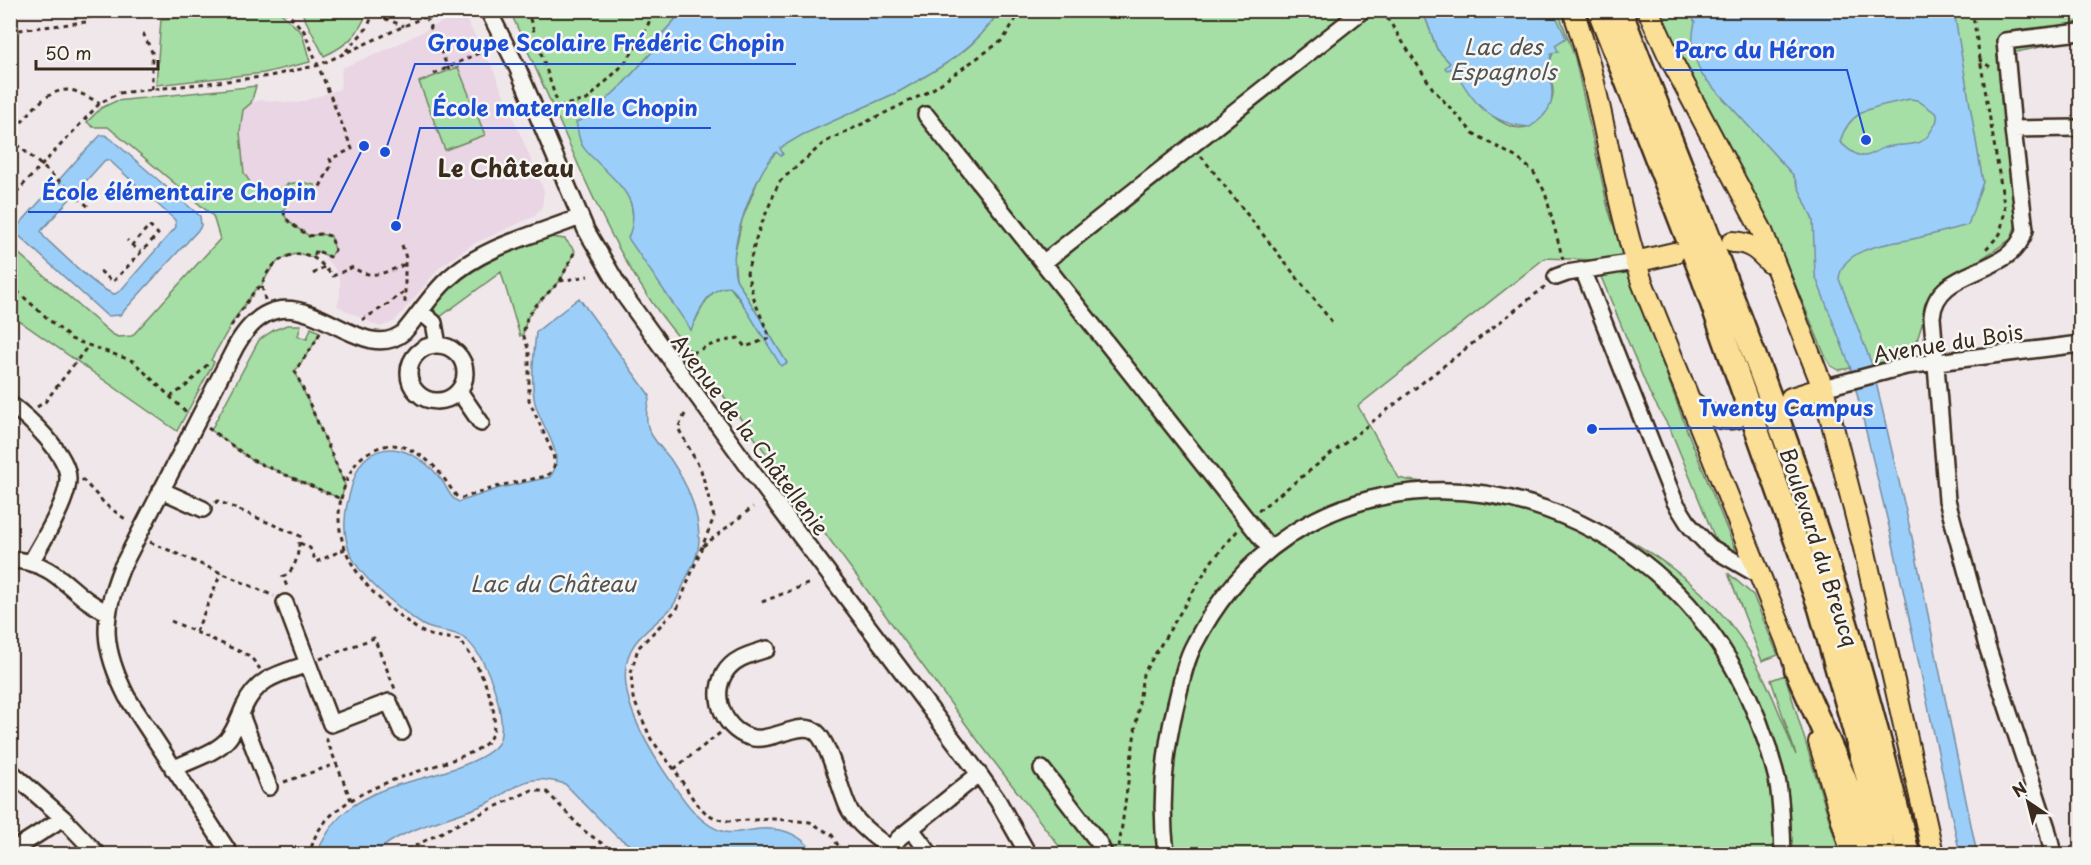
<svg xmlns="http://www.w3.org/2000/svg" width="2091" height="865" font-family="'Playpen Sans',sans-serif">
<style>
.built{fill:#e9d5e3}
.green{fill:#a5dfa5;stroke:#708462;stroke-width:1.5}
.water{fill:#9bcff9;stroke:#758da1;stroke-width:1.5;fill-rule:evenodd}
.lines{fill:none;stroke-linecap:round;stroke-linejoin:round}
.minor-casing{stroke:#3b2a1e;stroke-width:20}
.major-casing{stroke:#3b2a1e;stroke-width:24}
.highway-casing{stroke:#3b2a1e;stroke-width:27}
.path{stroke:#3b2a1e;stroke-width:3;stroke-dasharray:4.5 4.5;stroke-linecap:butt}
.minor{stroke:#f6f6f2;stroke-width:15}
.major{stroke:#fbdf96;stroke-width:20}
.highway{stroke:#fbdf96;stroke-width:22}
.labels{text-anchor:middle;dominant-baseline:central;stroke-width:5;stroke-linejoin:round;paint-order:stroke}
.street-label{font-size:21px;fill:#3b2a1e;stroke:#f6f6f2}
.water-label{font-size:22px;font-style:italic;fill:#535355;stroke:#f6f6f2}
.quarter-label{font-size:24px;font-weight:bold;fill:#3b2a1e;stroke:#f6f6f2}
.leader{fill:none;stroke:#1d4ed8;stroke-width:2}
.callout-dot{fill:#1d4ed8;stroke:#f6f6f2;stroke-width:2}
.callout-label{font-size:22px;text-anchor:middle;font-weight:bold;fill:#1d4ed8;stroke:#f6f6f2;stroke-width:5;stroke-linejoin:round;paint-order:stroke}
</style>
<rect width="100%" height="100%" fill="#f0e7eb"/>
<filter id="ink" filterUnits="userSpaceOnUse"><feTurbulence type="fractalNoise" baseFrequency=".0167" numOctaves="2"/><feDisplacementMap in="SourceGraphic" scale="12" xChannelSelector="R" yChannelSelector="G"/><feConvolveMatrix kernelMatrix="1 2 1 2 8 2 1 2 1" color-interpolation-filters="sRGB"/></filter>
<g filter="url(#ink)">
<path class="built" d="M462,12L492,67L544,191L542,207L535,216L473,244L440,267L395,321L380,327L337,306L340,297V280L333,266L324,258L327,255L330,256L320,234L309,236L286,219L284,213L286,203L292,196L316,194L301,182L288,184L273,194H264L253,187L244,172L240,132L243,110L251,103L261,100L298,103L340,89L342,68L388,49Z"/>
<path class="green" d="M261,10L279,11L302,33L310,62L264,73L156,85L161,19L258,14Z
M301,11H368C358,35 348,45 324,56Z
M510,11H683L663,33L654,50L621,86L588,118L581,121L578,127L581,144C596,160 623,181 630,201C633,209 633,216 633,224L690,330C701,314 706,286 730,287L787,363L736,279L734,257L742,220L762,170L769,160L780,148L796,137L900,91C941,67 972,53 999,11H1423L1437,49L1450,63L1446,68H1454C1468,93 1509,150 1541,118C1547,112 1552,103 1553,94C1554,85 1548,76 1549,67C1549,59 1555,52 1555,45C1554,37 1544,20 1541,11H1558L1575,58L1608,208L1630,275L1688,433L1737,554L1716,541L1671,431L1649,392L1594,260L1545,258L1358,406L1399,478C1428,486 1459,481 1489,487C1585,505 1698,566 1749,651C1762,672 1772,694 1781,717C1786,729 1790,743 1796,755L1771,680L1785,675L1836,842L1838,854H1065L982,746L689,349C632,287 597,209 564,132C546,91 528,51 510,11Z
M1660,11H2080V39L1997,56L2016,224L2011,239L1932,292L1915,347L1905,355L1872,365L1838,370L1831,366L1826,358L1772,229L1666,26Z
M458,67L485,135L445,150L419,82Z
M256,86L251,103L243,110L240,132L244,173L253,187L264,194H273L288,184L301,182L315,185L316,194L292,196C273,217 292,224 309,236L320,234L331,236L335,250L330,257L316,251L314,258L298,253L279,260L269,272L262,285L255,290L234,320L211,360L214,362L177,431L11,315V247L112,334L118,337L132,336L220,239L213,216L108,127H93L87,122L101,108L116,101Z
M551,237L565,239L575,251L560,281L537,304L527,318L523,334L520,336L501,272L440,317L435,312L434,307C462,268 506,251 551,237Z
M287,325H301L298,336L307,339L311,328L320,332L312,347L295,371L345,485L341,499L252,460L211,430L259,340L274,330Z
M1728,573L1753,595L1778,655L1762,661Z"/>
<path class="water" d="M1541,10L1543,16L1555,14L1566,38L1555,45L1558,51L1551,54C1545,87 1567,102 1530,127C1490,124 1472,103 1454,68L1447,70L1445,68L1450,63L1437,49L1423,11Z
M1952,10L1955,17L1983,182L1968,225C1950,230 1931,235 1913,239C1889,244 1842,247 1839,279L1872,365L1914,546L1977,854H1960L1892,539L1851,369L1815,275L1813,220L1793,175L1702,75C1693,56 1690,43 1695,22L1688,11ZM1910,99L1917,100L1937,114C1938,121 1935,125 1931,131C1921,150 1904,142 1886,147C1878,149 1872,156 1864,156C1855,156 1847,148 1840,142C1850,106 1879,107 1910,99Z
M683,11H999C974,51 939,68 900,91L802,135L780,148L783,154L781,156L776,152C754,176 727,246 736,279L787,363L781,366L736,293L730,287C707,286 699,313 691,330L628,238C643,202 621,186 597,162C592,157 585,151 582,145C578,138 578,129 576,122L588,117L621,86L654,50L663,33Z
M101,135H105L111,139L200,216L201,225L200,228L120,315L107,316L15,232L17,227L82,154ZM105,160H109L175,220L176,227L121,290L115,294C101,293 57,249 44,237L41,231Z
M579,298L650,396C647,406 645,416 648,427C651,439 664,450 671,460C686,482 698,509 699,536C700,552 693,565 686,579C682,588 678,599 672,607C661,620 646,629 636,642C605,682 649,750 672,783C685,802 701,826 725,832C733,834 743,831 752,830C777,826 800,832 815,854H644L616,836L565,784C555,781 543,778 533,780C518,782 502,796 488,803C453,819 401,827 375,854H316C326,834 335,818 354,805C365,798 378,791 391,787C414,779 493,764 500,739C507,714 486,654 465,639C453,629 437,633 423,625C413,619 404,611 394,603C358,574 336,549 348,500C351,489 353,479 358,469C365,454 383,446 399,450C415,454 430,465 440,478C447,486 449,498 459,502L500,488L550,477C569,453 537,424 534,398C531,377 534,353 536,332Z"/>
<g class="lines">
<defs>
<path id="minor" d="M488,10L518,69L586,230L624,295L750,469L979,774L998,801L1028,854
M926,115L1270,549
M2013,129L2080,128
M1043,263L1363,10
M1583,270L1675,502L1690,526L1710,547L1760,576
M1556,277L1567,273L1635,262
M421,312L434,323L438,345
M409 373a28 28 0 1 1 56 0a28 28 0 1 1-56 0Z
M1823,388L1906,366L2080,344
M459,391L481,423
M10,404C28,417 69,455 68,479C68,501 42,542 31,562
M161,490L203,509
M10,559C24,561 36,563 48,570C69,582 83,602 107,612
M285,603L331,724L389,702L402,732
M767,649C751,654 733,658 724,674C710,699 726,733 754,738C773,741 802,720 816,732C829,742 840,790 848,807C856,824 876,837 890,849
M241,715L269,787
M173,769C190,760 214,754 227,740C235,731 239,718 244,707C258,677 279,674 308,664
M1042,769L1099,843L1104,854
M10,771L63,818L97,854
M911,829L930,854
M10,852L63,818
M230,854L127,697C102,648 101,620 121,569L236,346C290,252 356,373 404,332C419,315 431,294 448,279C483,246 536,235 580,217
M886,854L899,838L979,774
M1166,854C1160,805 1164,753 1176,704C1181,684 1185,661 1195,643C1291,455 1523,448 1668,584C1724,636 1759,706 1777,779C1782,803 1782,830 1783,854
M2053,854L2047,828L1987,646L1947,500L1932,317C1936,265 2012,278 2025,230L2013,129L2005,41L2080,32"/>
<path id="major" d="M1573,10C1604,99 1612,193 1642,282L1785,638L1801,682
M1648,10L1668,54L1762,231L1823,388L1864,548L1933,854
M1732,242C1750,242 1759,251 1770,263
M1635,262L1674,253
M1791,398L1823,388
M1689,400C1704,412 1716,422 1736,418
M1819,742L1852,854"/>
<path id="highway" d="M1599,10L1703,278L1820,608L1867,775L1885,854
M1620,10C1682,171 1748,330 1804,493C1845,612 1879,733 1908,854
M1796,669L1844,777L1870,854"/>
</defs>
<use href="#minor" class="minor-casing"/>
<use href="#major" class="major-casing"/>
<use href="#highway" class="highway-casing"/>
<path class="path" d="M118,10L122,15
M284,10L304,31L352,149L330,159L332,164L316,194L292,196C273,217 292,224 309,236L320,234L331,236L335,250L330,257L316,250L314,258
M381,10L386,19L404,26
M527,10L558,105
M1382,10L1433,89L1473,133L1517,158L1533,171L1545,192L1563,260
M1972,10L2005,210L2000,234L1986,249
M426,17L449,70
M10,31L86,22L95,10
M143,33L152,52V89
M346,51L367,28L375,10
M1979,59L1993,69
M434,74L485,50H493
M550,108L587,100L623,65L642,39L654,10
M10,136C26,119 43,89 69,90C79,91 91,99 100,103
M10,138L90,208
M1201,156L1332,322
M10,199L100,103L119,93L270,76L319,65L426,16L444,17L454,10
M132,245L141,252
M402,245L406,258L405,264V306
M100,271L113,282L158,234L149,226L132,245L127,240
M313,274L324,267
M560,281L575,251
M10,285L71,339L133,361L186,412
M265,300C264,294 261,287 263,282C269,263 293,247 312,257C320,261 327,270 333,276L353,267C370,281 388,272 405,264
M362,320L388,304L405,291
M231,326L255,290L262,285
M320,333L312,347L295,371L345,484
M684,356L716,343L738,338L745,347L770,338L755,302L747,273L757,235L779,182L825,142L930,91L1003,40L1021,10
M170,397L185,387L209,363
M37,407L45,402L88,346
M685,414L678,428L701,470L714,517L677,609L638,648L631,673L633,698L651,739L674,769L695,802L706,813L717,819L728,821L774,819L810,822L832,835L843,854
M208,428L252,460L341,499C330,548 366,592 404,619C410,623 416,629 423,632C434,638 447,637 459,640C473,656 483,676 490,696C494,710 498,728 488,741C481,750 463,756 452,760C408,776 338,791 315,837C313,842 311,849 309,854
M82,479L106,505L128,521
M341,499C344,487 348,475 355,465C363,452 385,442 400,446C409,448 421,455 428,461C440,470 448,485 457,497L462,498L503,485L547,476L552,471L555,464L553,454L529,400V351L523,334L527,318L537,304L560,281L588,276
M215,503L218,501L300,536C298,551 298,569 283,577L288,589
M1258,511L1546,286
M150,542L274,596
M300,543L310,548L316,562L345,549
M703,546L753,507
M10,590L12,574
M762,602L810,583
M171,621L250,656L260,669
M196,632L221,573
M320,659L374,638L395,689
M326,738L351,800
M674,769L720,733
M284,782L336,764
M1119,847L1143,674L1211,562L1238,530
M399,854L460,823L532,790L547,792L583,830L617,854"/>
<use href="#minor" class="minor"/>
<use href="#major" class="major"/>
<use href="#highway" class="highway"/>
</g>
</g>
<g class="labels">
<g class="street-label">
<text transform="translate(1948 342) rotate(-9)">Avenue du Bois</text>
<text transform="translate(751 434) rotate(53)">Avenue de la Châtellenie</text>
<text transform="translate(1820 547) rotate(72)">Boulevard du Breucq</text>
</g>
<g class="water-label">
<text x="1503" y="45">Lac des<tspan x="1503" dy="25">Espagnols</tspan></text>
<text x="553" y="582">Lac du Château</text>
</g>
<g class="quarter-label">
<text x="506" y="167">Le Château</text>
</g>
</g>
<path class="leader" d="M385 152L415 64H796M1866 140L1847 70H1663M396 226L420 128H711M364 146L331 212H28M1592 429L1686 428H1886"/>
<g class="callout-dot">
<circle cx="385" cy="152" r="6"/>
<circle cx="1866" cy="140" r="6"/>
<circle cx="396" cy="226" r="6"/>
<circle cx="364" cy="146" r="6"/>
<circle cx="1592" cy="429" r="6"/>
</g>
<g class="callout-label">
<text x="606" y="51">Groupe Scolaire Frédéric Chopin</text>
<text x="1755" y="58">Parc du Héron</text>
<text x="565" y="116">École maternelle Chopin</text>
<text x="179" y="200">École élémentaire Chopin</text>
<text x="1786" y="416">Twenty Campus</text>
</g>
<rect width="2091" height="865" fill="none" stroke="#f6f6f2" stroke-width="36"/>
<rect x="18" y="18" width="2055" height="829" fill="none" stroke="#3b2a1e" stroke-width="2" filter="url(#ink)"/>
<g transform="translate(2028 802) rotate(325)" stroke="#f6f6f2" stroke-width="4.5" paint-order="stroke">
<path d="M0-4.5L10 22L0 15L-10 22Z" fill="#3b2a1e"/>
<text y="-9" font-size="16" font-weight="bold" text-anchor="middle" fill="#3b2a1e">N</text>
</g>
<path d="M36 60v9h122v-9" fill="none" stroke="#3b2a1e" stroke-width="3"/>
<text x="45" y="60" font-size="18" fill="#3b2a1e" stroke="#f6f6f2" stroke-width="4.5" paint-order="stroke">50 m</text>
</svg>
